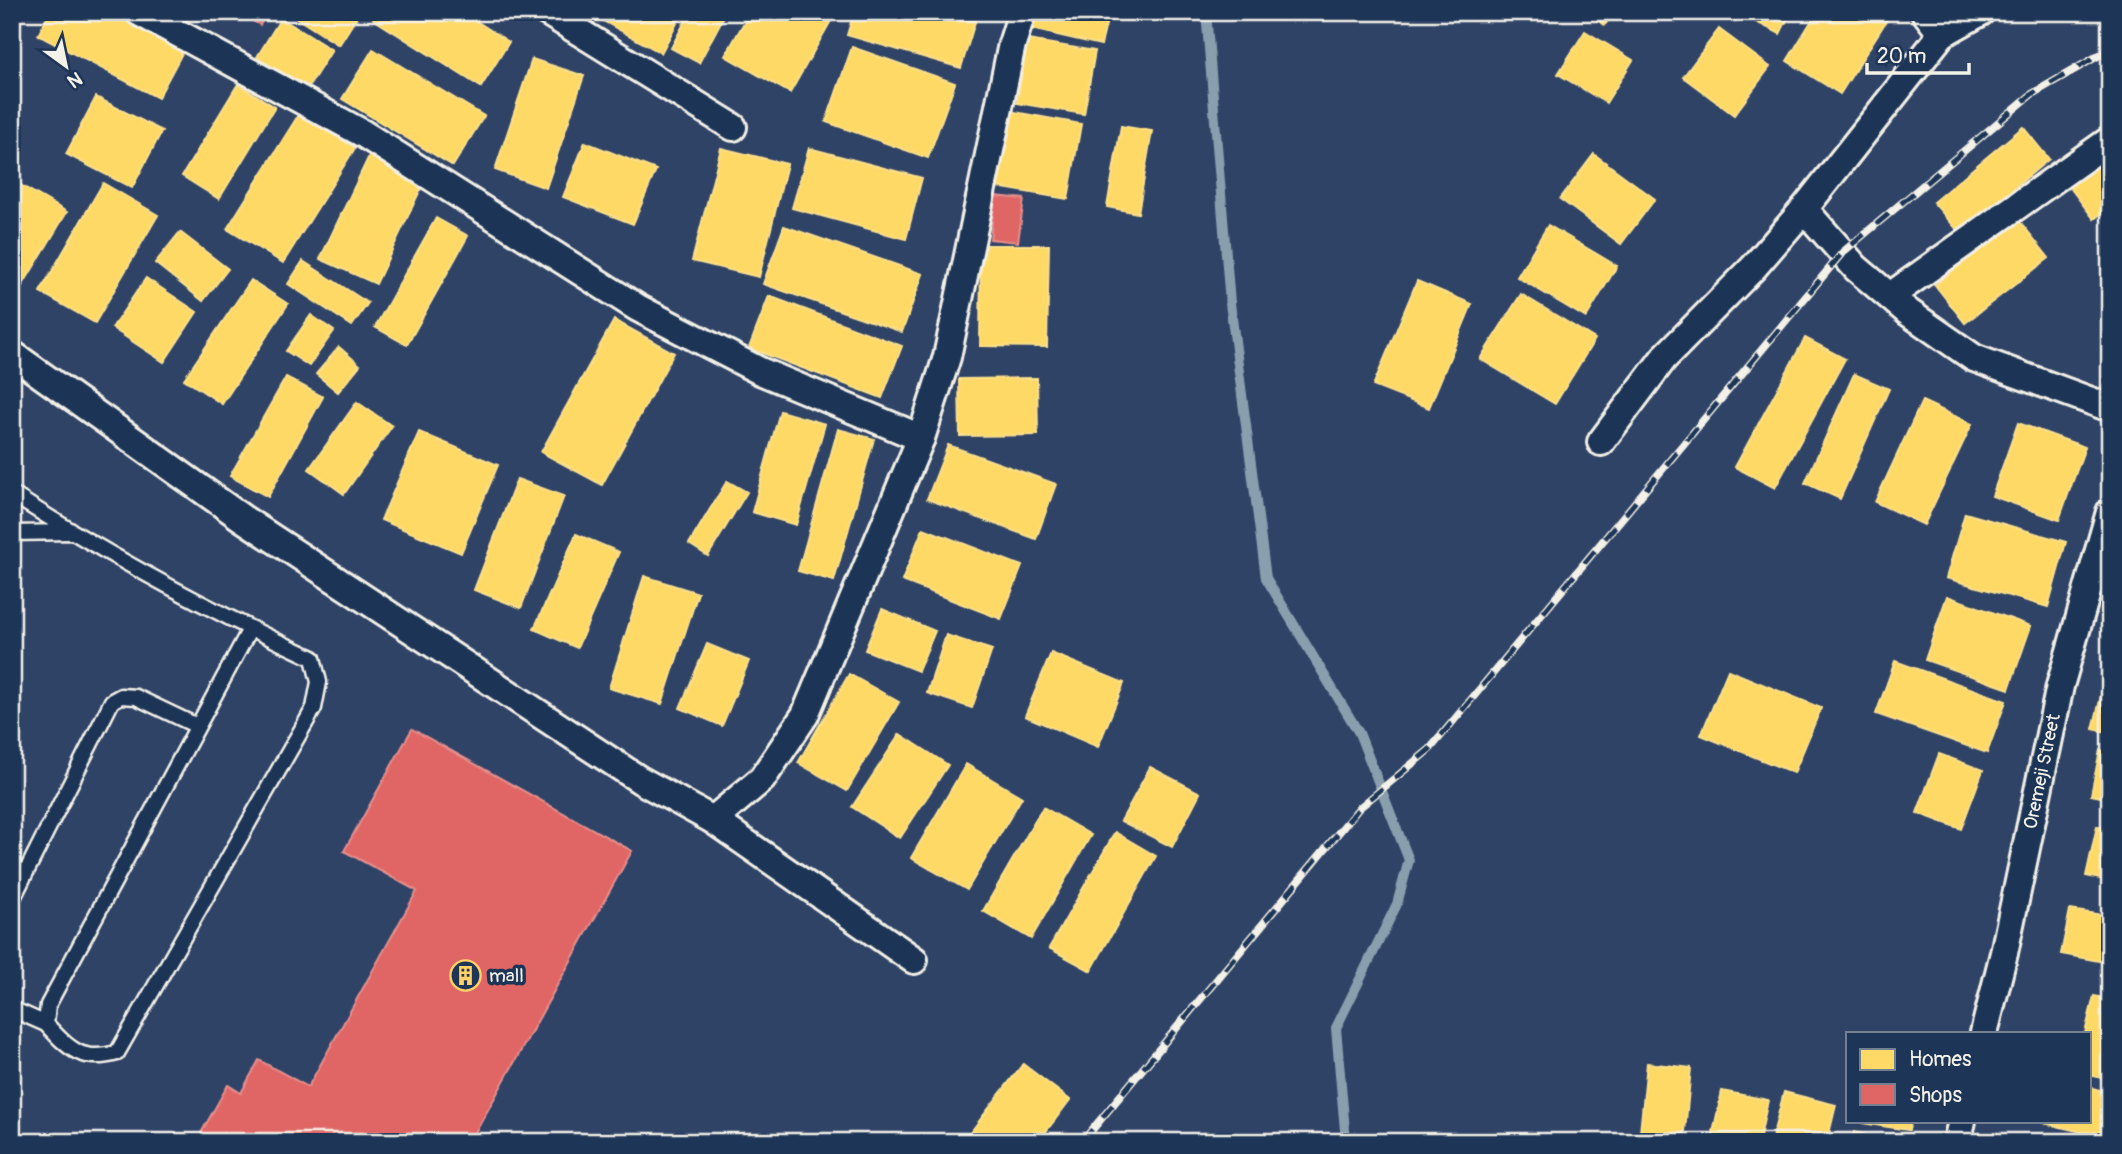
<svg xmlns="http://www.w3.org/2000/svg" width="2122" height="1154" font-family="Pangolin,sans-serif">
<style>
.homes{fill:#ffd966;stroke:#fce08d;stroke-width:2}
.shops{fill:#e06666;stroke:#e6908d;stroke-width:2}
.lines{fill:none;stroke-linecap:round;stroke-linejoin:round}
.stream{stroke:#899fae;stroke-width:10}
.lane-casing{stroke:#f4f1e8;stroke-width:19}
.street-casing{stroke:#f4f1e8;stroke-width:32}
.lane{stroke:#1d3557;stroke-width:14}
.street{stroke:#1d3557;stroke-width:26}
.rail-casing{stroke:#f4f1e8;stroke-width:8}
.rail{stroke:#1d3557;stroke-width:5;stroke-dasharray:16;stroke-linecap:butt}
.labels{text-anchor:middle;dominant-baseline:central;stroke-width:7;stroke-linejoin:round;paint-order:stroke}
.street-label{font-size:19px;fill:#f4f1e8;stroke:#1d3557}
.poi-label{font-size:19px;fill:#f4f1e8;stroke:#1d3557;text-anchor:start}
</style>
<rect width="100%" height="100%" fill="#2f4367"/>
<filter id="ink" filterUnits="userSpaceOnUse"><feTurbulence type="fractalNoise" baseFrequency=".0143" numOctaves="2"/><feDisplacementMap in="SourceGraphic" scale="14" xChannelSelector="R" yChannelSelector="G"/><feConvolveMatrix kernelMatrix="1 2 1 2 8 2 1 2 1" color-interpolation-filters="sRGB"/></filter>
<g filter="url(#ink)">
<path class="homes" d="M50,12H126L187,44L158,98L38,35Z
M291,12H360L339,45L290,14Z
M377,12H462L509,42L481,87L373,19Z
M587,12H683L661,53Z
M690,12H726L699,63L671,48Z
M750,12H836L790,93L725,56Z
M854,12H978L961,68L847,35Z
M1035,12H1109L1101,45L1031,29Z
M1585,12H1613L1605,25Z
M1741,12H1791L1780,34L1740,14Z
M1817,12H1892L1840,94L1787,61Z
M281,18L332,50L307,89L257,57Z
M1719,29L1770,67L1734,115L1683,77Z
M1585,31L1633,60L1606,103L1558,74Z
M1028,40L1095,51L1084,114L1017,103Z
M852,47L955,83L928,158L826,122Z
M373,49L484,116L453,166L342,99Z
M532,59L584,76L546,188L495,170Z
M238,84L275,107L219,199L182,176Z
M96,97L162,131L132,188L66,154Z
M1009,111L1081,124L1068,199L996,187Z
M299,114L355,148L283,263L227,229Z
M1121,126L1152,131L1138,213L1107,207Z
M2023,127L2049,159L1960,233L1933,202Z
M585,142L656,170L633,224L563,197Z
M721,148L787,164L759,277L692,261Z
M809,148L922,178L906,239L792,208Z
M1594,154L1655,199L1621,244L1560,199Z
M2110,154V207L2094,219L2068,185Z
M369,156L424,182L376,284L320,259Z
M12,180L67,212L18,293L12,290Z
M103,183L158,215L95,323L40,292Z
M436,218L468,236L407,345L375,327Z
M2018,219L2049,258L1965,323L1935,285Z
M1548,225L1617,266L1586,318L1517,277Z
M784,226L923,274L902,332L763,284Z
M180,232L228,269L203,301L155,263Z
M981,245H1049L1047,347L980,346Z
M303,261L368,303L352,326L288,284Z
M146,278L197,312L164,362L112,328Z
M251,280L288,304L222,404L184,379Z
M1417,281L1472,304L1429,408L1373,386Z
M1521,294L1595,339L1555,404L1480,359Z
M769,296L902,346L882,398L749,348Z
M311,315L334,331L309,366L286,351Z
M614,320L674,353L602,485L541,452Z
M1805,338L1845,359L1775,488L1735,467Z
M339,347L360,365L338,392L316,374Z
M1854,374L1889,389L1840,499L1805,483Z
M286,377L323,397L268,497L230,476Z
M1037,378L1038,435L960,436L959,379Z
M1922,401L1972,424L1924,525L1875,502Z
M357,402L392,426L344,494L309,469Z
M780,411L825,424L796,525L752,512Z
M2018,423L2085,447L2059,520L1992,496Z
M838,429L874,439L834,581L798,571Z
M419,432L498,465L461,553L381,520Z
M948,445L1056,484L1036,539L927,499Z
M517,479L564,496L521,608L474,590Z
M727,481L747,492L708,556L689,544Z
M1965,513L2066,542L2048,607L1946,578Z
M923,528L1022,566L1001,619L902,581Z
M576,534L619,552L577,648L534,629Z
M644,576L698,593L662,704L609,688Z
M1947,596L2031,626L2009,689L1925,660Z
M882,609L935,631L918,671L865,650Z
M946,635L992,650L972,708L927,693Z
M707,644L749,661L722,726L680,708Z
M1051,653L1124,683L1098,747L1025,716Z
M1895,661L2006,701L1987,753L1876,714Z
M1728,670L1821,708L1794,773L1701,735Z
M849,674L899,702L847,791L798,763Z
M2105,679L2110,681V733L2093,729Z
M900,734L948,765L900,838L852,807Z
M2100,750L2110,752V799L2091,795Z
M1939,754L1983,770L1961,829L1917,813Z
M966,764L1022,797L967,890L911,858Z
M1150,767L1200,793L1172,847L1121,821Z
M1043,807L1091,835L1031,939L983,911Z
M2097,826L2110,829V881L2086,876Z
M1115,832L1156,856L1091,971L1049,948Z
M2070,910L2110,916V963L2061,954Z
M2094,996L2110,999V1080L2089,1075V1033H2085Z
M1647,1063L1691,1068L1684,1142H1639Z
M1023,1064L1070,1100L1038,1142H963Z
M2089,1087L2110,1093V1139L2036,1121H2089Z
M1722,1091L1768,1100L1759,1142H1711Z
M1784,1092L1836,1105L1827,1142H1771Z
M1863,1121H1911L1909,1130L1862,1123Z
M1854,1132L1895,1142H1851Z"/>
<path class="shops" d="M237,12H268L260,25Z
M995,196L1024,199L1018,242L990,239Z
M412,729L632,851L470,1142H196L228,1085L241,1093L259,1060L308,1087L417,891L344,851Z"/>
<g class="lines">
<path class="stream" d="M1206,12L1230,303L1266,578L1359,733L1409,860L1397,904L1336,1028L1346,1142"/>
<defs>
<path id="lane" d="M12,494C108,556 209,610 313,658L319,682L314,708L117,1053C82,1063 69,1049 46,1024L48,1005L250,629
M12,533L71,532
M12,900L112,701L121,696L136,697L197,726
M12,1009L46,1024"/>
<g id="street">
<path d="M139,12L362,133L638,308L760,371L921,438"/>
<path d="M547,12L733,127"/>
<path d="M1925,12L1942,34"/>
<path d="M1804,209L1856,268L1908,312L1974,358L2110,408"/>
<path d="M1890,296L2110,140"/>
<path d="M12,354L242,518L640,780L713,820L914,960"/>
<path d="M1601,442L1664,358L1753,268L1804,209L1942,34L1981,12"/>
<path d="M713,820L762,779L805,715L921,438L947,357L1012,44L1022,12"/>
<path id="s1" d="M1984,1033L2004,953L2060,686L2110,512"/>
<path d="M1957,1142L1962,1121"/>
</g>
</defs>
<use href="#lane" class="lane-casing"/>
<use href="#street" class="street-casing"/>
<use href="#lane" class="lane"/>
<use href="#street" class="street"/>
<defs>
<path id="rail" d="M1082,1142L1359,808L1430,749L1843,252L2032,94L2110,49"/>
</defs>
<use href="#rail" class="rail-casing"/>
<use href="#rail" class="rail"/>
</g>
</g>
<defs>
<symbol id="building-ring" viewBox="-11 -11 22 22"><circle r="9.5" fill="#1d3557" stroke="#ffd166" stroke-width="1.5"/><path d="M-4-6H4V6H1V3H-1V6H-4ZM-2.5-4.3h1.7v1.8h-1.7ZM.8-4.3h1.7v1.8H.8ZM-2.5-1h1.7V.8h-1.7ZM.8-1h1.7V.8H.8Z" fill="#ffd166"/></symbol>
</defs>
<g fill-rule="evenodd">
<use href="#building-ring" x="448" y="958" width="35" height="35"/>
</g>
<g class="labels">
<g class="street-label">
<text stroke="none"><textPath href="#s1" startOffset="268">Oremeji Street</textPath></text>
</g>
<g class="poi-label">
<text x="489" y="976">mall</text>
</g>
</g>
<rect width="2122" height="1154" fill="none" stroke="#1d3557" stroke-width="42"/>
<rect x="21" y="21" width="2080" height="1112" fill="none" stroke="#f4f1e8" stroke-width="2.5" filter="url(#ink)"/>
<rect x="1846" y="1032" width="245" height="91" fill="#1d3557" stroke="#738091" stroke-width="2"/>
<rect x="1860" y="1049" width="35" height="21" fill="#ffd966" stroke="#738091" stroke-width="2"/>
<text x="1909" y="1066" font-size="21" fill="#f4f1e8">Homes</text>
<rect x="1860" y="1084" width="35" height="21" fill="#e06666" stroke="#738091" stroke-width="2"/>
<text x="1909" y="1102" font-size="21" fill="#f4f1e8">Shops</text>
<g transform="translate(66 66) rotate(147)" stroke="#1d3557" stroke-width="5" paint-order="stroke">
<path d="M0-5L12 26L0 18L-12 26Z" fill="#f4f1e8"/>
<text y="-10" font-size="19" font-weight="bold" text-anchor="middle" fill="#f4f1e8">N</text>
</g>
<path d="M1867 63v10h102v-10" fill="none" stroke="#f4f1e8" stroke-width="3.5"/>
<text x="1877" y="63" font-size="21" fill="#f4f1e8" stroke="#1d3557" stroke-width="5" paint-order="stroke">20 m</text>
</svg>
